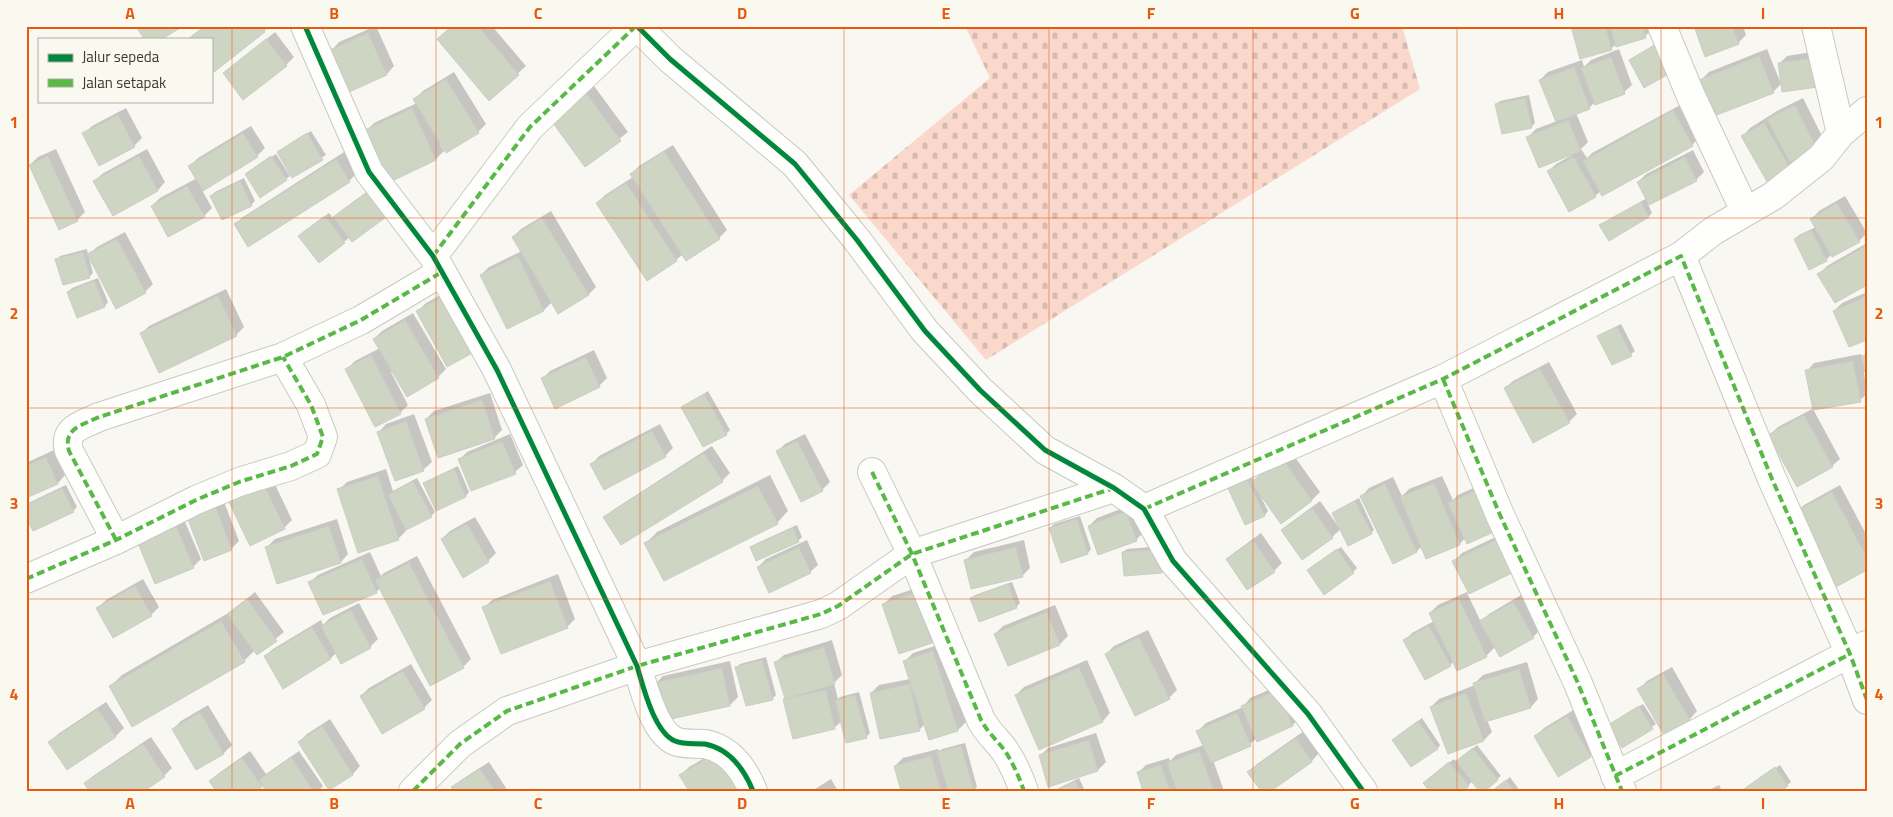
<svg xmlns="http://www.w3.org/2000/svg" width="1893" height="817" font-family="'Titillium Web',sans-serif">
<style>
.cemetery{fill:url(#cemetery-stones)}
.shadow{fill:#0003}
.building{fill:#cfd5c3;stroke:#cbccc8}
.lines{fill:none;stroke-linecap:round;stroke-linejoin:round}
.minor-casing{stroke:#c9c8c4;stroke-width:30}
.minor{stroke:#fefefd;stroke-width:28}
.quiet{stroke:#58b947;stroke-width:4;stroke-dasharray:8 4;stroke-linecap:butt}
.cycleway-casing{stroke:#faf9f0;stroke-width:8}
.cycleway{stroke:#00873e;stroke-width:5}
.grid{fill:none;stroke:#e8590c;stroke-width:1;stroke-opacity:0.55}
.neatline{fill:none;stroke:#e8590c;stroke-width:2}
.grid-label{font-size:16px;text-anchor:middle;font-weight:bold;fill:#e8590c}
</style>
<defs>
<pattern id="cemetery-stones" width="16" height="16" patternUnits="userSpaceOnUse" patternTransform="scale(1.25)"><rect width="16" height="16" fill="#fad9cc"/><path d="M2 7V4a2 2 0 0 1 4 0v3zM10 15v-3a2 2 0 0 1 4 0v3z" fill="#d7bbb0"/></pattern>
</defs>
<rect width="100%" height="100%" fill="#f8f7f2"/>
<path class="cemetery" d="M965,26H1402L1420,89L986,360L849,195L990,78Z"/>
<path class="shadow" d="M204,26H269L264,31L211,39H190Z
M376,26L394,66L387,74L332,50L339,42Z
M453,26H492L526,66L490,99Z
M1573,26H1653V29L1645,36L1616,44L1611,49Z
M1695,26H1743L1746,35L1738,43Z
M275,32L294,57L286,65L224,73Z
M1619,49L1632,85L1624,92L1595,102L1589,108L1576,113L1588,142L1581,149L1587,158L1592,153L1682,104L1700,137L1692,145L1601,191L1595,196L1548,172L1556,164L1572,155L1571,153L1528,137L1536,129L1557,121L1540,80L1548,72L1582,60L1584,67L1591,60Z
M1767,49L1781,84L1773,92L1701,80L1709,72Z
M1829,49L1832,76L1779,64L1787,56Z
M454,72L486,124L478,132L440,145L444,151L436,159L390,180L366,131L374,123L417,103L415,99L423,91Z
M594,86L628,132L585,166L559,112Z
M1529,95L1535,123L1531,127L1496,104L1500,101Z
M1803,98L1824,140L1796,158L1799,164L1791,171L1743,136L1750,128L1777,111Z
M126,108L142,138L134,146L84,134L92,126Z
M251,126L265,148L257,156L202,190L212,208L204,216L152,206L160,198L197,178L190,166L198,158Z
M311,131L326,155L293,176L279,152Z
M673,145L727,230L719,238L686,259L683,254L676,260L597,203L605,195L633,177L631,174L639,166Z
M56,149L85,212L77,220L30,165L38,157Z
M147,149L165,182L158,190L113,215L94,182L102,174Z
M1693,150L1704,172L1696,180L1648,204L1652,213L1649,216L1601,225L1647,198L1638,182L1646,174Z
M344,152L357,173L349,181L249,245L235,224L243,217Z
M276,154L290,176L286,179L246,174Z
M244,178L255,201L251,205L211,196L215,192Z
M379,183L350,237L319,261L303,232L329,213L333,218L343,209Z
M1845,196L1867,233L1859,241L1832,254L1826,260L1795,239L1799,235L1816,227L1812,219L1819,211Z
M551,211L596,287L589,294L552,302L544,310L507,327L481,275L489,267L522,251L513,237L521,229Z
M125,232L153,284L145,292L89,258L93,273L89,277L57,260L60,256L87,249L88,255L97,247Z
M1867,243V284L1819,274L1827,266Z
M98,278L108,302L105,306L78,316L68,292L72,288Z
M453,288L483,342L418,311L426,303Z
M226,289L244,327L236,335L141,334L149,326Z
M1867,292V338L1834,311L1842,303Z
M413,313L446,369L438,377L408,395L393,371L391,372L408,405L400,413L347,369L355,361L380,348L374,339L382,331Z
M1621,324L1635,351L1631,354L1599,337L1603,333Z
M594,350L607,378L599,386L542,379L550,371Z
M1867,352V373L1864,372L1867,394L1860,400L1813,409L1840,459L1832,466L1770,435L1778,427L1814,408L1807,371L1814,363L1861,354V358Z
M1549,362L1577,414L1569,422L1505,388L1513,381Z
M708,391L730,430L726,434L683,407Z
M490,393L502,430L494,438L426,419L434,411Z
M414,414L432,462L424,469L396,480L379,432L386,424Z
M660,424L673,448L665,456L592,464L599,456Z
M510,434L523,465L515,472L459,460L467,452Z
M805,434L830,482L822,490L777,452L785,444Z
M712,446L730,473L722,481L605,517L613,510Z
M54,450L65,475L58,483L26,497V463Z
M1292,453L1320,492L1312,500L1281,522L1260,495L1268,511L1265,515L1246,524L1227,485L1249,472L1254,481L1261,474Z
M458,466L469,492L466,496L437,509L425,484L429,480Z
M386,469L393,491L417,478L435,512L431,516L405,529L406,531L398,539L339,490L347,482Z
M770,475L788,511L777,523L646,543L657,532Z
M271,476L292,520L284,528L251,544L229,500Z
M1442,476L1453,500L1458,495L1487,482L1465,538L1460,544L1427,558L1422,546L1417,551L1393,562L1362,496L1369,488L1393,477L1402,496L1409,489Z
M66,485L77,507L73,511L26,516V504Z
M1840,485L1867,536V569L1796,513L1804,505Z
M1359,498L1374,530L1371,533L1341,529L1332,537L1282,530L1290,523L1320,501L1338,526L1339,525L1333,513L1337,510Z
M223,499L239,541L231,549L205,559L188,517Z
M1134,504L1144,532L1136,540L1089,526L1097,518Z
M1080,516L1091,549L1088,553L1050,528L1054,524Z
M183,517L201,559L193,567L138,541Z
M475,517L496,553L488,561L442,539L450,531Z
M337,519L348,554L341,562L267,547L275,539Z
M797,525L802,537L798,541L752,547L755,544Z
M1261,533L1282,563L1274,571L1227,559L1235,552Z
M1504,533L1512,572L1467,593L1481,622L1489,614L1521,595L1541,629L1533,637L1495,647L1486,656L1454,662L1426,679L1405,640L1412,633L1434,621L1430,613L1438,605L1469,591L1454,561L1462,553Z
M807,540L818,565L810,572L758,567L766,559Z
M1024,540L1030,568L1022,576L966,560L974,552Z
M1164,546L1165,568L1162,572L1123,552L1127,549Z
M1341,547L1357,568L1353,572L1312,567Z
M370,552L381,576L384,573L417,556L471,659L463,667L380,588L376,592L310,582L318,575Z
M558,574L575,619L567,627L484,608L492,600Z
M143,579L159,607L151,615L98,608L106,600Z
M1012,582L1020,603L1016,607L972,598L975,595Z
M923,586L939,634L931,642L884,604L892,596Z
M255,592L284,632L257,654L255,650L244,661L133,725L111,686L122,675L230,612Z
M359,603L378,639L370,647L336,653L331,658L265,656L273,649L321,620L323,625L330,618Z
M1055,605L1068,636L1060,644L1008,664L995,634L1003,626Z
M1148,630L1177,690L1169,698L1106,654L1114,646Z
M832,640L842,675L834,683L838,699L840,697L859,692L870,733L866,737L842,721L834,728L786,698L776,662L784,655Z
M941,644L966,722L958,730L930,738L925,724L919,730L871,693L879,685L910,679L905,661L913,653Z
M766,657L776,695L772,699L737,668L740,664Z
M1087,660L1110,713L1103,721L1016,695L1024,687Z
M730,661L738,697L730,705L655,684L663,676Z
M1527,662L1538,699L1531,707L1487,720L1492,732L1484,740L1449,753L1431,707L1439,699L1475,685V683L1483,675Z
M411,664L432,700L424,708L361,696L369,688Z
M1672,667L1697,711L1690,719L1664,734L1639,689L1647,681Z
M1285,683L1300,717L1293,725L1258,740L1257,738L1250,744L1213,760L1224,791H1144L1138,773L1146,765L1169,758L1170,761L1176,755L1204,745L1198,731L1206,723L1243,707L1250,698Z
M106,702L124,728L116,736L68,768L50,742L58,734Z
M1643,704L1656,724L1622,747L1613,722Z
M208,705L232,745L224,753L197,769L173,729L181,721Z
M1575,709L1598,748L1590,756L1536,736L1544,728Z
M1422,718L1440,745L1437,749L1393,740Z
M330,719L360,766L353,774L329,789L299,742L307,734Z
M1304,731L1319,753L1312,761L1269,791L1249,772L1257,764Z
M1096,733L1106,762L1098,770L1040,756L1048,748Z
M151,737L172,768L164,776L142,791L86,783L93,776Z
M965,743L977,787L973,791H902L895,766L903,758L938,749L939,751L942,749Z
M729,744L755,791L681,775L689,767Z
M1477,745L1501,776L1483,791L1473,781L1462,791L1428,779L1454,759L1457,762Z
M250,751L266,774L299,751L323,786L318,791H268L263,784L261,786L211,781L219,773Z
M489,762L508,791H455L453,788L461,780Z
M1780,765L1791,782L1787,785L1745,789Z
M1510,777L1520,791H1493Z
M1079,778L1085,791H1053Z
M831,779L838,791H812Z
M1719,785L1722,791H1707Z"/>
<path class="building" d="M136,26H179L180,28L162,39H144Z
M205,26H260L265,32L214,72L211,69V39H188Z
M452,26H478L519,75L489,101L437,39Z
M1571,26H1605L1612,50L1580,59Z
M1610,26H1643L1646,38L1616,47Z
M1694,26H1732L1739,44L1705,57Z
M368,33L387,75L349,92L330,50Z
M266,39L287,66L243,100L223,73Z
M1656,44L1672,72L1644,88L1629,60Z
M1759,56L1774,93L1714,116L1699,80Z
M1611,57L1625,94L1595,105L1581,68Z
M1821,57L1825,86L1782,92L1778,63Z
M1574,67L1590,109L1556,122L1539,80Z
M446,79L479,133L446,153L413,99Z
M586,93L621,141L585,167L550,119Z
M1525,98L1532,128L1502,134L1495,104Z
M1795,105L1817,149L1790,162L1767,119Z
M412,108L436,160L390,182L365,130Z
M1673,110L1693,146L1602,196L1583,161Z
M118,115L135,147L99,166L82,133Z
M1568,120L1581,151L1539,168L1526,137Z
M1764,123L1792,172L1769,185L1741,136Z
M243,133L258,157L203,191L188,166Z
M307,133L323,160L292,178L277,152Z
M664,151L720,239L686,261L630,174Z
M48,156L78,221L59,230L29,165Z
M139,156L158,191L113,216L93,181Z
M271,156L287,180L260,198L245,174Z
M1574,157L1596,197L1569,212L1547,171Z
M1685,157L1697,181L1649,205L1637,182Z
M336,159L350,182L248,247L234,224Z
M240,181L252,206L222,220L210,196Z
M626,183L677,261L647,281L596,203Z
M187,186L205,217L168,237L151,206Z
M371,190L389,215L352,242L333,217Z
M1641,202L1649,217L1609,241L1599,225Z
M1837,203L1860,242L1832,257L1810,219Z
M325,216L345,243L319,263L298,236Z
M542,218L589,295L558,314L512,237Z
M1811,230L1827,261L1809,270L1794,239Z
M117,239L146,293L116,309L87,254Z
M1867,245V285L1835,303L1817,274Z
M83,252L90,278L63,285L55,259Z
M518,256L544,311L507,329L480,275Z
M94,280L105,307L77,318L67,292Z
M445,295L476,351L447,367L416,311Z
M218,296L237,336L159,373L140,333Z
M1867,296V340L1849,347L1833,311Z
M405,320L439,378L407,397L373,339Z
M1617,327L1632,356L1612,365L1597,336Z
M371,355L401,414L375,427L345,369Z
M1867,355V378L1861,356Z
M586,357L600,387L555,409L541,378Z
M1853,361L1861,402L1813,410L1805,370Z
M1540,369L1570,423L1533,443L1504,388Z
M704,394L727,435L703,447L681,407Z
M482,400L495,439L438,458L425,419Z
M1804,415L1833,467L1797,487L1768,435Z
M406,421L424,471L395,481L377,432Z
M652,431L666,457L604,490L590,464Z
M502,441L516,474L471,491L458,459Z
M797,441L823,491L801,502L776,451Z
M704,453L723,482L621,545L603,517Z
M46,457L58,484L26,498V466Z
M1283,459L1312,501L1281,524L1251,482Z
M454,469L466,497L436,511L423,483Z
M1245,475L1265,516L1245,525L1226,484Z
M378,476L399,540L358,553L337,489Z
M413,481L432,517L406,530L388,495Z
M263,483L285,529L250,546L228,500Z
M1434,483L1460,545L1426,559L1400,497Z
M1385,484L1417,552L1393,564L1360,496Z
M758,486L778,524L664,581L644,543Z
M62,488L74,512L33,531L26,518V505Z
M1479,489L1498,530L1467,544L1448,503Z
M1832,492L1867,558V570L1834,588L1794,512Z
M1355,501L1372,534L1348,546L1332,513Z
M215,506L232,550L204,561L187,517Z
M1312,508L1333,538L1302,560L1281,530Z
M1126,511L1137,541L1098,555L1088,526Z
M1077,519L1088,554L1061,563L1049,528Z
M175,524L194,568L155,584L137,541Z
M467,524L489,562L463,578L441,539Z
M329,526L341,563L277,584L265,547Z
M793,528L799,542L756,561L750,547Z
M1253,540L1275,572L1247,590L1226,559Z
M1496,540L1512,573L1469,594L1452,561Z
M799,547L811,573L769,593L757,567Z
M1016,547L1023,577L971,589L964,560Z
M1161,549L1162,573L1124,576L1122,552Z
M1337,549L1354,573L1324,595L1307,570Z
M362,559L377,593L323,615L308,582Z
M409,563L464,668L430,686L375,580Z
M550,581L568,628L501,654L482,607Z
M1008,584L1017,608L979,622L970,598Z
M135,586L152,616L113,638L96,608Z
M915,593L932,643L899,654L882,604Z
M247,599L277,641L257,655L227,614Z
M1459,599L1487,657L1457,671L1429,613Z
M1513,602L1534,638L1500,657L1479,621Z
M351,610L371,648L341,664L321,626Z
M1047,612L1060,645L1008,666L994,634Z
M221,621L245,662L132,727L109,686Z
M1429,626L1451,666L1425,680L1403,640Z
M312,627L331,659L283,689L264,656Z
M1139,637L1170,699L1135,716L1105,654Z
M824,647L835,684L785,699L774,662Z
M933,651L958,731L929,740L903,661Z
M762,660L773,700L746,706L735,667Z
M1079,667L1103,722L1039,750L1015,695Z
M722,668L730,706L662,721L654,683Z
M1519,669L1531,708L1485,722L1473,683Z
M403,671L425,709L382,734L360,696Z
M1663,674L1690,720L1664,735L1637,689Z
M910,684L920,731L880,739L870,693Z
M826,690L835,729L793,739L783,699Z
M1277,690L1293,726L1257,742L1241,706Z
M1466,693L1484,741L1448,754L1430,707Z
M855,695L867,738L846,743L835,700Z
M1639,706L1653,729L1622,748L1608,725Z
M98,709L116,737L67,770L48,742Z
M200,712L224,754L196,770L172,729Z
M1237,713L1251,746L1211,763L1196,731Z
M1567,716L1591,757L1558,777L1534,736Z
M1418,721L1438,749L1411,767L1392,740Z
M322,726L353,775L329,790L298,742Z
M1296,738L1312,762L1271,791H1261L1247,772Z
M1089,740L1098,771L1048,787L1039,755Z
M143,744L165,777L144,791H89L84,783Z
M961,746L974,791H948L937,752Z
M1473,748L1498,780L1485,791H1479L1456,761Z
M720,751L743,791H689L679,775Z
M1199,751L1214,791H1177L1167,763Z
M931,756L941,791H901L894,766Z
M291,757L313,791H266L259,780Z
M242,758L262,787L256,791H216L209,781Z
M1449,762L1469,786L1464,791H1429L1423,783Z
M1161,765L1170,791H1143L1137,772Z
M1775,767L1788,786L1782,791H1741Z
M480,769L495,791H454L451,787Z
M1506,780L1514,791H1492Z
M1075,781L1080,791H1055Z"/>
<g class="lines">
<defs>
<path id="minor" d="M305,26L369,172L433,256L497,370L637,666C643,686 654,732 675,741C684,745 696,743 705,744C730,749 744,769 753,791
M637,26L670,59L795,164L857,240L925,331L980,390L1045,450L1114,488L1144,509L1173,561L1308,714L1363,791
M1662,26L1690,94L1745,211
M1816,26L1841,133
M433,256L530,127L636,26
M1681,256L1772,479L1850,654L1867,700
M1443,379L1500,515L1577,681L1622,791
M872,472L912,554L981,720C988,733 997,740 1005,751C1013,763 1019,777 1024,791
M1144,509L1443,379L1681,256L1713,231L1773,196L1821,158L1841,133L1867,111
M116,540L69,451C63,428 81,426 99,417L283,357L361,320L442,272
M26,579L116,540L196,500L239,482L291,466L317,454L323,437L311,405L283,357
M1615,776L1866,645
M413,791L460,744L507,711L637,666L821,614L838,606L912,554L1114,488"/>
</defs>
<use href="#minor" class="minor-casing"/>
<use href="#minor" class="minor"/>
<path class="quiet" d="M433,256L530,127L636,26
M1443,379L1500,515L1577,681L1622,791
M872,472L912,554L981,720C988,733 997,740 1005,751C1013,763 1019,777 1024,791
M1144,509L1443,379L1681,256L1772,479L1850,654L1867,700
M116,540L69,451C63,428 81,426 99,417L283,357L361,320L442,272
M26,579L116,540L196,500L239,482L291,466L317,454L323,437L311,405L283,357
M1615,776L1850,654
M413,791L460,744L507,711L637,666L821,614L838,606L912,554L1114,488"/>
<defs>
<path id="cycleway" d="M305,26L369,172L433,256L497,370L637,666C643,686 654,732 675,741C684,745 696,743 705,744C730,749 744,769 753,791
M637,26L670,59L795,164L857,240L925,331L980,390L1045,450L1114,488L1144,509L1173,561L1308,714L1363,791"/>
</defs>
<use href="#cycleway" class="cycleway-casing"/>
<use href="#cycleway" class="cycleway"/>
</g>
<path class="grid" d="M232,26V791M436,26V791M640,26V791M844,26V791M1049,26V791M1253,26V791M1457,26V791M1661,26V791M26,218H1867M26,408H1867M26,599H1867"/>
<rect width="1893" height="817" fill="none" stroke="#faf9f0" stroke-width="55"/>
<rect x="38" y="38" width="175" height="65" fill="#faf9f0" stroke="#aeada6"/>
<rect x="48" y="54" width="25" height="8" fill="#00873e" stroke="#aeada6"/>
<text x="82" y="62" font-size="15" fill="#3b3a37">Jalur sepeda</text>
<rect x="48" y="79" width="25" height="8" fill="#58b947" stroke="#aeada6"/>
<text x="82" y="88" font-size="15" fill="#3b3a37">Jalan setapak</text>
<rect x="28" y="28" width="1838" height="762" class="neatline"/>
<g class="grid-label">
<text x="130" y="19">A</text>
<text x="334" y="19">B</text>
<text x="538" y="19">C</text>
<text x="742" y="19">D</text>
<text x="946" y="19">E</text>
<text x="1151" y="19">F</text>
<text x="1355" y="19">G</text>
<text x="1559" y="19">H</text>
<text x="1763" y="19">I</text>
<text x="14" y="128">1</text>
<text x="1879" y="128">1</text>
<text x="14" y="319">2</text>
<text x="1879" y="319">2</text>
<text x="14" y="509">3</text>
<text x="1879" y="509">3</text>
<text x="14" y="700">4</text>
<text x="1879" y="700">4</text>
<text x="130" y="809">A</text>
<text x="334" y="809">B</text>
<text x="538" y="809">C</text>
<text x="742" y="809">D</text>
<text x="946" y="809">E</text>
<text x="1151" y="809">F</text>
<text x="1355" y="809">G</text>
<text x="1559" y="809">H</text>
<text x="1763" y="809">I</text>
</g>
</svg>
